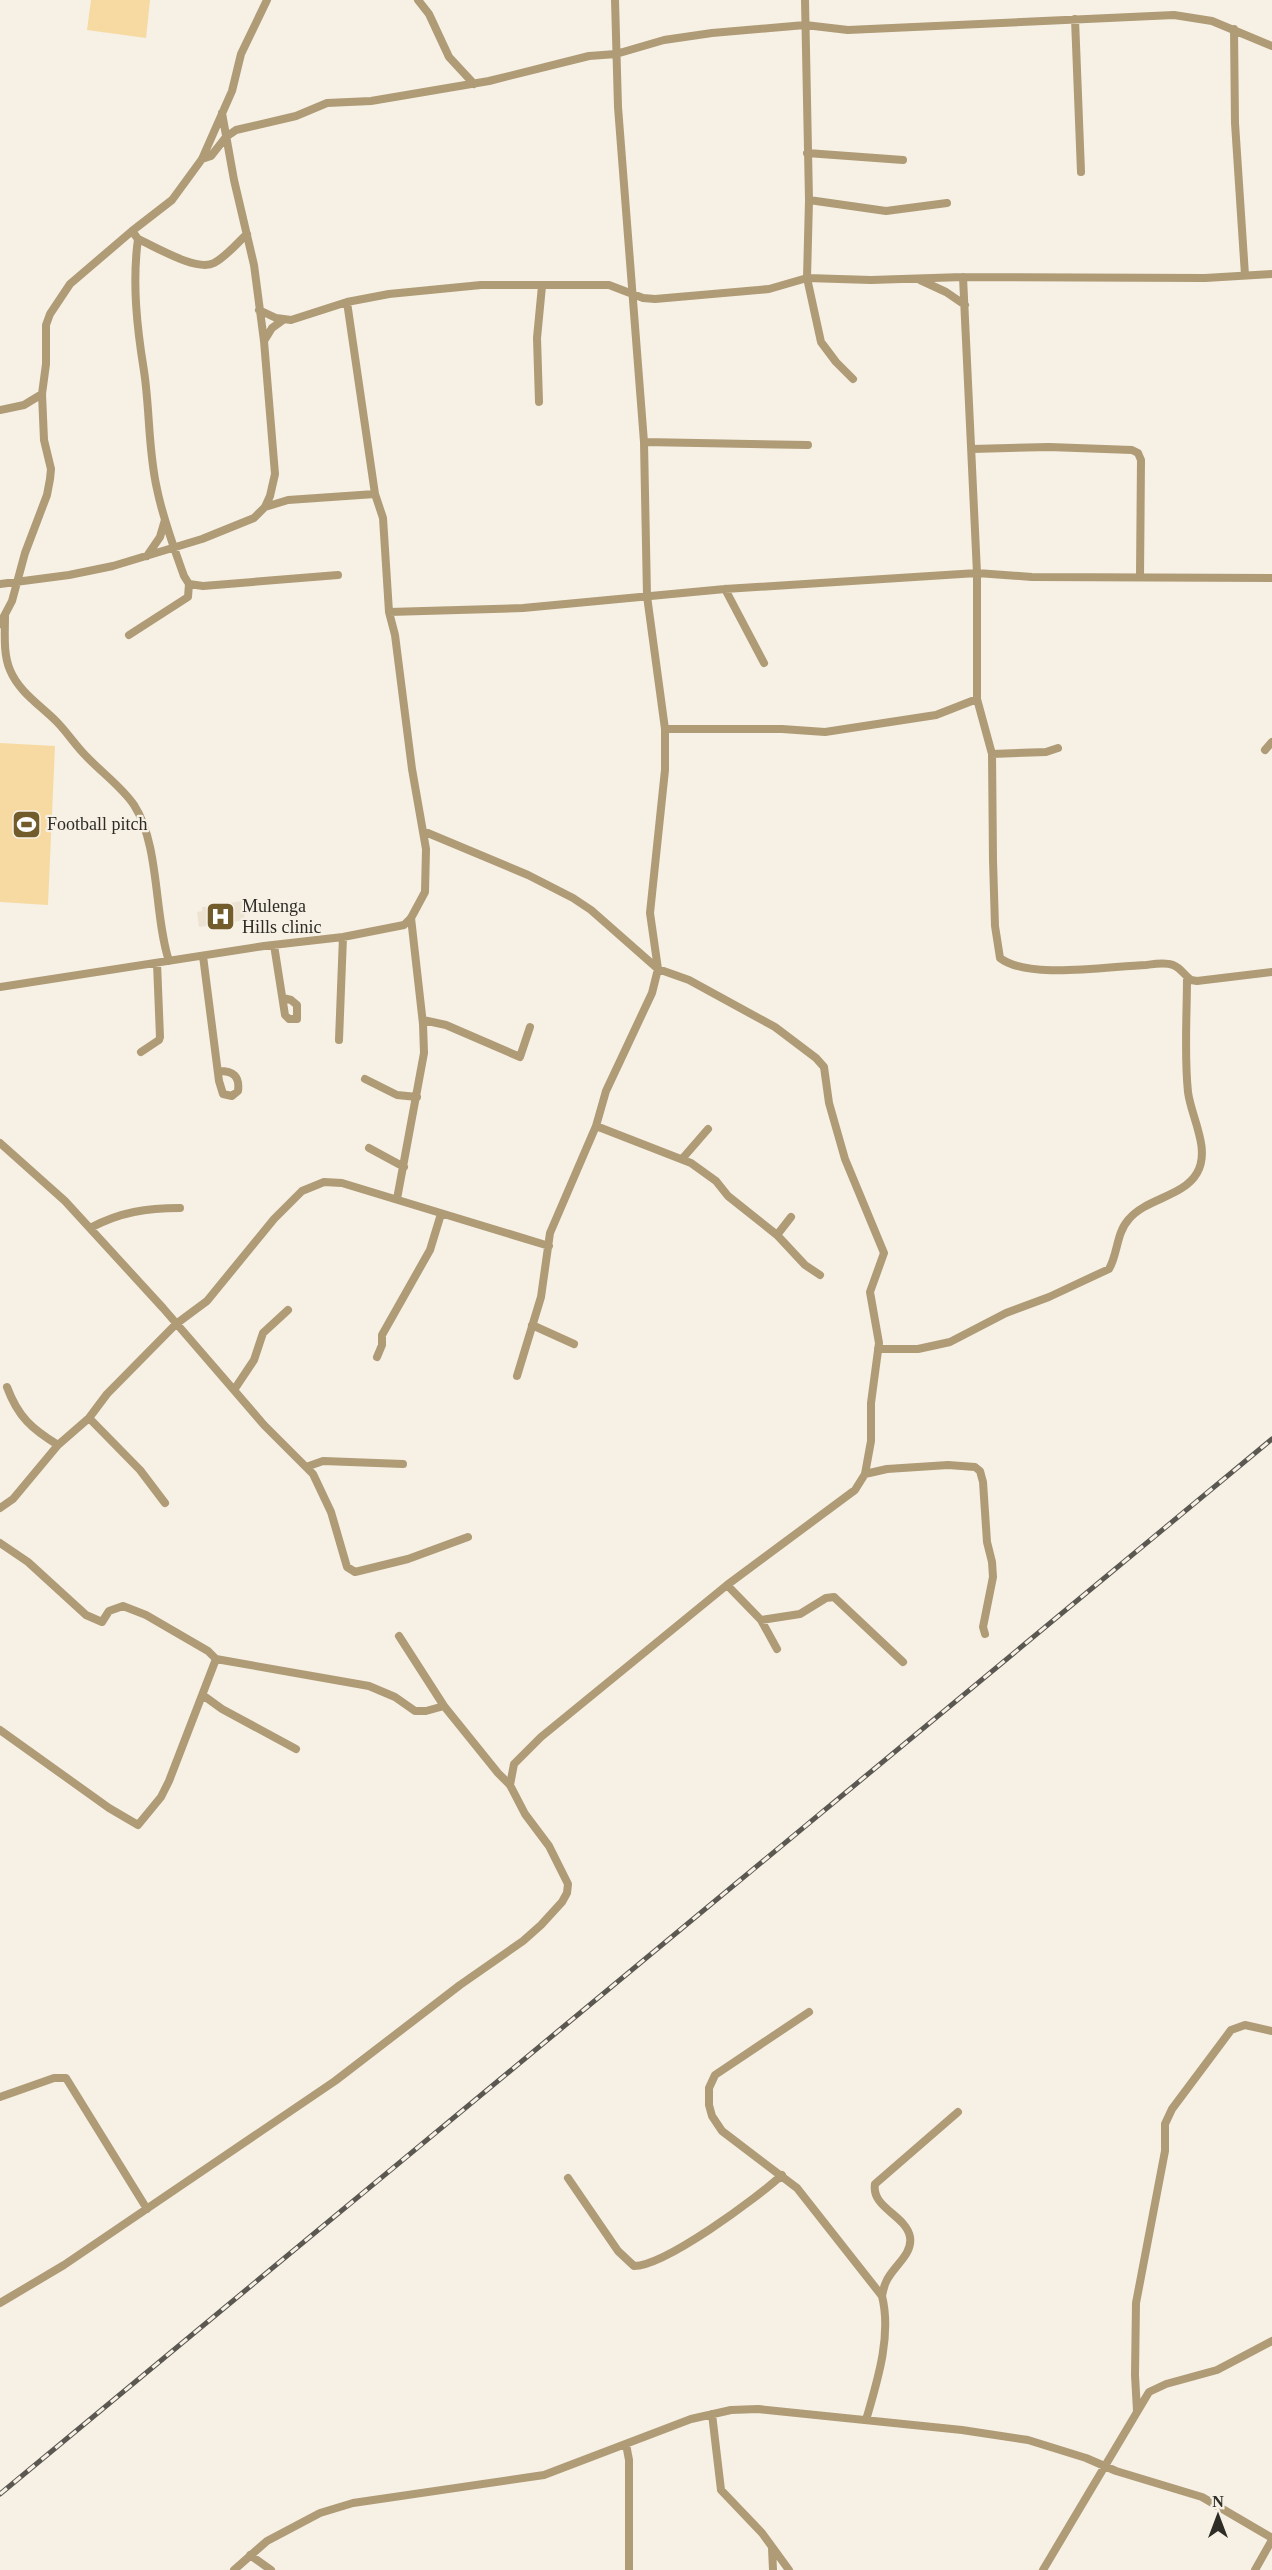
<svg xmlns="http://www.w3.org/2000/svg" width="1272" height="2570" font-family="Georgia,serif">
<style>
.built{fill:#ece3d2}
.green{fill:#f7daa2}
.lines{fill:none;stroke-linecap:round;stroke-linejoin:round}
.minor{stroke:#af9b75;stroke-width:8}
.rail-casing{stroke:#5b5852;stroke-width:5}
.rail{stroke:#f6f0e5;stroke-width:3;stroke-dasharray:9;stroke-linecap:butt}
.labels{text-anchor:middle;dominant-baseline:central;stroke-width:4.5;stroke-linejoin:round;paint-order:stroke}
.poi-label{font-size:18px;fill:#2e2c27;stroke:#f6f0e5;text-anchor:start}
</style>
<rect width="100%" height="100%" fill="#f6f0e5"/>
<path class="built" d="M242,901L245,920L199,927L197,912L202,911V907L214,906V911L219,910L218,905Z"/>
<path class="green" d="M91,0H150L146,38L87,30Z
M0,743L55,746L48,905L0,902Z"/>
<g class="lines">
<path class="minor" d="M267,0L241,54L232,91L202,159L172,200L132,231L138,239C132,283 137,328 144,371C150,410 148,450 157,489C163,519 174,548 184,576L189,584L203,586L338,575
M418,0L429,14L449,57L474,84
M805,0L809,200L807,278L821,342L836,362L853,379
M1075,19L1081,172
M1234,29L1235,123L1245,275
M807,153L903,160
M202,159L211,156L226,137L236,130L296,116L327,103L371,101L489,81L589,56L616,54L664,40L712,33L805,25L848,30L1174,15L1212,21L1272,46
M809,200L886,211L947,203
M138,239C156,247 197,272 214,263C227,256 237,243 247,234
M963,277L977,573V699L992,754L993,860L995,926L1000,958C1028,980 1110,966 1146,965C1154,964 1165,962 1173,965C1181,968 1184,975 1191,980L1197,981L1272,972
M920,280L946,292L965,305
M259,310L276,318L291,320L347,302L389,294L481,285H609L643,298L655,299L769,289L807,278L871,280L963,277L1205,278L1272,274
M264,341L272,328L283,320
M539,402L537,338L542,286
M0,410L24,405L42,394
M644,442L808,445
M972,449L1049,447L1132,450L1138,453L1141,460L1140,577
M265,507L288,500L375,494
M147,556L160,537L165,520
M0,584L69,575L113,566L202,539L254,518L265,507L270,496L275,474L264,341L254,265L234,180L222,113
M725,589L764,663
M389,612L523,608L725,589L977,573L1032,577L1272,578
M5,616C5,633 3,654 10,670C19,692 40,705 56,721C67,732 75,745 86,756C101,772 122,787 134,805C160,845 154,916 169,961
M0,624L12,601L25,553L47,495L50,479L51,469L44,440L42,394L46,364V325L50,314L70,284L132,231
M129,635L188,597L189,584
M665,729H782L825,732L936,715L977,699
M1265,750L1272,742
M992,754L1046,752L1058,748
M423,831L528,875L573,898L591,910L658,969L689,980L775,1027L816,1058L824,1067L829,1103L845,1159L884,1253L870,1292L879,1343L871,1403V1441L865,1474L855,1490L727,1585L541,1737L514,1764L510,1785
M274,945L285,1015L289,1019H297V1005L291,1000L283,998
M203,956L219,1081L223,1094L232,1096L238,1091C240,1076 233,1071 219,1071
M0,987L264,946L343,937L404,925L411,918L425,892L426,849L412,769L395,635L389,612L383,518L375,494L347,302
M423,1020L446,1025L520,1057L530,1027
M339,1040L343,937
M141,1052L159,1040L160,1037L157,963
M365,1079L397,1095L417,1097
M596,1126L691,1163L716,1181L728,1196L777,1235L805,1265L820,1275
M0,1143L65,1201L163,1308L264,1425L313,1474L331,1512L347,1567L355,1572L408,1559L468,1537
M369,1148L404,1167
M682,1159L708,1129
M397,1199L424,1053L423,1024L411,918
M90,1228C120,1212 147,1208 180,1208
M777,1235L791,1217
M532,1325L574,1344
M878,1349H918L950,1342L1006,1313L1049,1297L1109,1269C1118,1254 1116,1233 1129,1219C1147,1198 1183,1197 1197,1173C1211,1149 1191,1117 1188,1092C1184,1055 1187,1015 1187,977
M377,1357L382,1345V1335L430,1250L441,1214
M517,1376L541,1297L550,1233L596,1126L606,1091L652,993L658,969L650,913L665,770V729L647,596L644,442L618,107L615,0
M7,1387C18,1417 32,1429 58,1445
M234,1390L254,1360L263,1333L288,1310
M89,1418L140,1470L165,1503
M306,1467L323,1461L403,1464
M865,1474L887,1469L948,1465L975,1467L980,1471L983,1482L987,1542L992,1562L993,1577L983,1627L985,1634
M0,1508L13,1499L58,1445L89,1418L107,1394L176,1324L207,1301L274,1219L302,1191L324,1182L342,1183L549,1246
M0,1543L28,1562L86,1615L102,1622L109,1611L123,1606L146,1615L208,1651L216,1659L169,1781L161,1797L138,1825L109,1808L0,1730
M727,1585L761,1620L777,1649
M761,1620L800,1614L826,1598L834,1597L903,1662
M399,1636L444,1706
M204,1696L222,1709L296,1749
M809,2012L715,2075L709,2088V2105L712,2116L722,2131L797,2188L882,2296C892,2336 877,2382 866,2420
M0,2097L54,2078H66L147,2209
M568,2178L618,2251L634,2266C665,2266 757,2198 782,2175
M882,2296C883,2291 884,2286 886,2282C892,2267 913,2255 910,2237C906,2215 871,2208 875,2184L958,2112
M0,2303L64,2265L335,2081L460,1985L523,1941L541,1925L562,1902L567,1893L568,1884L549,1846L525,1814L510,1785L498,1773L444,1706L426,1711H415L395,1697L369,1686L216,1659
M1137,2411L1135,2375L1136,2303L1165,2151V2124L1172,2109L1231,2030L1245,2025L1272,2031
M712,2414L721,2490L762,2533L789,2570
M626,2444L629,2460V2570
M772,2548L773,2570
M250,2555L271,2570
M234,2570L267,2541L320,2513L353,2503L544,2475L691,2419L731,2410L758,2409L962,2430L1028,2440L1086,2458L1116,2471L1202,2497L1272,2538
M1043,2570L1149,2392L1166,2384L1217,2370L1272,2341
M1255,2570L1272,2540"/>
<defs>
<path id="rail" d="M0,2494L1272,1439"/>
</defs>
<use href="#rail" class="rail-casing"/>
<use href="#rail" class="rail"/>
</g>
<defs>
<symbol id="stadium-square" viewBox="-11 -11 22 22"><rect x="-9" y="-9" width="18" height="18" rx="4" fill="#735c2c" stroke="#f6f0e5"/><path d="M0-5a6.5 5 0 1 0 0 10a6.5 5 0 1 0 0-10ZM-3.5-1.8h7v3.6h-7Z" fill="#fff"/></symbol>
<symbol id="hospital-square" viewBox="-11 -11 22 22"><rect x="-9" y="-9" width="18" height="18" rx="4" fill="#735c2c" stroke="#f6f0e5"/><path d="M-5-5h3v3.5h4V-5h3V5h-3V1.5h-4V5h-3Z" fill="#fff"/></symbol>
</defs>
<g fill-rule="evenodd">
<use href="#stadium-square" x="10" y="808" width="33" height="33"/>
<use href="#hospital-square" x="204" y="900" width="33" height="33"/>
</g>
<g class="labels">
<g class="poi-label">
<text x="47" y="824">Football pitch</text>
<text x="242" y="906">Mulenga<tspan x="242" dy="21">Hills clinic</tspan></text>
</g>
</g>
<g transform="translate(1218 2516)" stroke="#f6f0e5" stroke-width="4.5" paint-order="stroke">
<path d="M0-4.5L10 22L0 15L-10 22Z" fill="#2e2c27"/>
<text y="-9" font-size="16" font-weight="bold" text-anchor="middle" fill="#2e2c27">N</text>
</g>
</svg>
